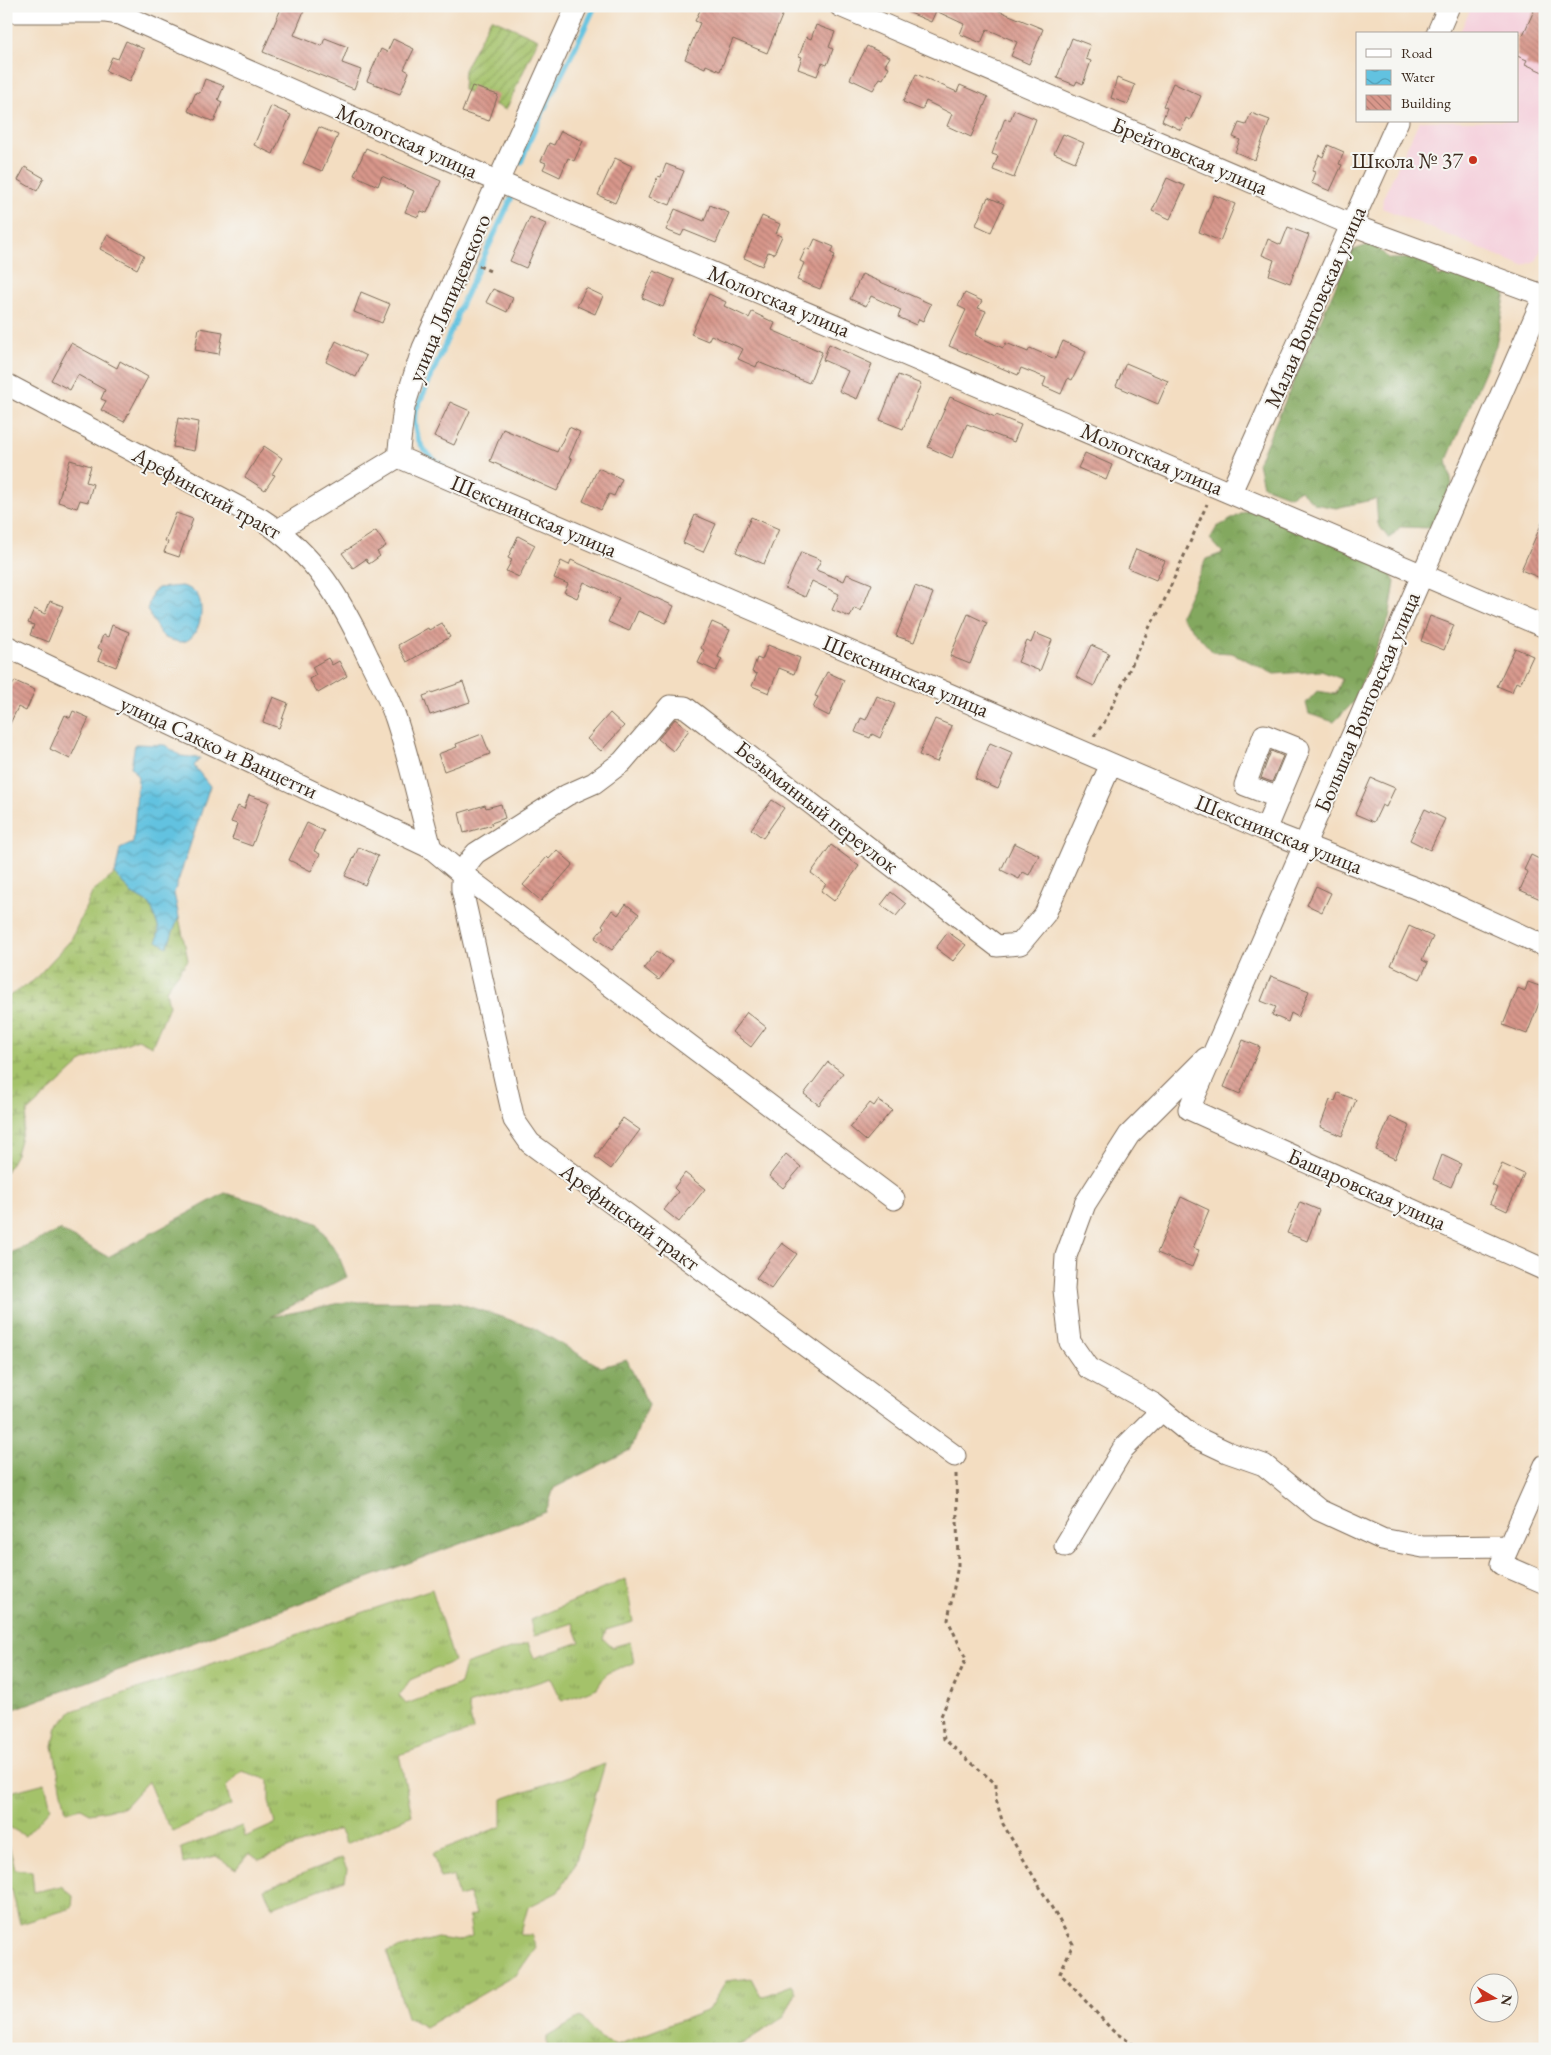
<svg xmlns="http://www.w3.org/2000/svg" width="1551" height="2055" font-family="'EB Garamond',serif">
<style>
.built{fill:#f5cfdb}
.grass{fill:url(#grass-tufts);stroke:#707644}
.forest{fill:url(#forest-crowns);stroke:#5f693e}
.wetland{fill:url(#wetland-marsh);stroke:#707644}
.garden{fill:url(#garden-furrows);stroke:#707644}
.water{fill:url(#water-waves);stroke:#4e767f}
.lines{fill:none;stroke-linecap:round;stroke-linejoin:round}
.stream{stroke:#62c2e0;stroke-width:5.5}
.building{fill:url(#building-back-hatch)}
.minor-casing{stroke:#7b6957;stroke-width:23}
.path{stroke:#7b6957;stroke-width:3;stroke-dasharray:4 4;stroke-linecap:butt}
.minor{stroke:#fff;stroke-width:21}
.poi-dot{fill:#c8321e;stroke:#f6f6f2;stroke-width:2}
.labels{text-anchor:middle;dominant-baseline:central;stroke-width:4;stroke-linejoin:round;paint-order:stroke}
.street-label{font-size:22px;fill:#3b2a1e;stroke:#f6f6f2}
.poi-label{font-size:22px;fill:#3b2a1e;stroke:#f6f6f2;text-anchor:end}
</style>
<defs>
<pattern id="grass-tufts" width="24" height="20" patternUnits="userSpaceOnUse" patternTransform="scale(1.25)"><rect width="24" height="20" fill="#a4c26a"/><path d="M3 7l-1-3M5 7V3M7 7l1-3M15 17l-1-3M17 17v-4M19 17l1-3" fill="none" stroke="#879e57"/></pattern>
<pattern id="forest-crowns" width="20" height="18" patternUnits="userSpaceOnUse" patternTransform="scale(1.25)"><rect width="20" height="18" fill="#83a85e"/><path d="M2 6a3 3 0 1 1 6 0M12 15a3 3 0 1 1 6 0" fill="none" stroke="#6c894d"/></pattern>
<pattern id="wetland-marsh" width="20" height="14" patternUnits="userSpaceOnUse" patternTransform="scale(1.25)"><rect width="20" height="14" fill="#a4c26a"/><path d="M1 5h8M5 5V1M11 12h8M15 12V8" fill="none" stroke="#879e57"/></pattern>
<pattern id="garden-furrows" width="10" height="10" patternUnits="userSpaceOnUse" patternTransform="scale(1.25)"><rect width="10" height="10" fill="#a4c26a"/><path d="M-1 1l2-2M0 10L10 0M9 11l2-2" fill="none" stroke="#879e57"/></pattern>
<pattern id="water-waves" width="16" height="10" patternUnits="userSpaceOnUse" patternTransform="scale(1.25)"><rect width="16" height="10" fill="#62c2e0"/><path d="M0 5q4-4 8 0t8 0" fill="none" stroke="#529eb5"/></pattern>
<pattern id="building-back-hatch" width="6" height="6" patternUnits="userSpaceOnUse" patternTransform="scale(1.25)"><rect width="6" height="6" fill="#d8978b"/><path d="M-1 5l2 2M0 0l6 6M5-1l2 2" fill="none" stroke="#b07b71"/></pattern>
</defs>
<rect width="100%" height="100%" fill="#f6f6f2"/>
<filter id="ink" filterUnits="userSpaceOnUse"><feTurbulence type="fractalNoise" baseFrequency=".02" numOctaves="2"/><feDisplacementMap in="SourceGraphic" scale="10" xChannelSelector="R" yChannelSelector="G"/><feConvolveMatrix kernelMatrix="1 2 1 2 8 2 1 2 1" color-interpolation-filters="sRGB"/></filter>
<filter id="wash" filterUnits="userSpaceOnUse"><feTurbulence type="fractalNoise" baseFrequency=".0096" numOctaves="4" result="noise"/><feDisplacementMap in="SourceGraphic" scale="20" xChannelSelector="R" yChannelSelector="G"/><feGaussianBlur stdDeviation="1.12" result="paint"/><feColorMatrix in="noise" values="0 0 0 0 0 0 0 0 0 0 0 0 0 0 0 0 0 1.4 0 .05"/><feComposite in="paint" operator="in"/></filter>
<g filter="url(#wash)">
<rect width="100%" height="100%" fill="#f3ddc1"/>
<path class="built" d="M1472,6H1545V238L1537,260L1523,266L1382,208L1383,198L1419,121H1517V34H1459Z"/>
<path class="grass" d="M626,1579L633,1622L606,1630L603,1639L612,1647L630,1642L634,1663L607,1673L597,1688L562,1701L551,1678L468,1705L473,1730L399,1755L412,1815L346,1844L339,1829L259,1860L249,1853L236,1869L216,1856L183,1864L181,1848L242,1826L245,1837L275,1824L269,1802V1780L242,1771L226,1787L231,1805L173,1831L161,1813L148,1781L124,1807L90,1813L81,1808L66,1812L53,1746L57,1727L72,1711L432,1589L454,1661L410,1680L399,1696L406,1704L460,1684L465,1665L528,1643L534,1658L580,1642L573,1623L534,1636L530,1620Z
M605,1764L575,1864L558,1892L528,1907L520,1935H531L536,1947L517,1974L425,2027L407,2017L387,1952L437,1938L458,1941L472,1936L469,1917L476,1914L469,1894L458,1897L453,1876L440,1878L433,1853L502,1826V1799Z
M45,1783L51,1808L25,1836L9,1827L7,1793Z
M9,1846L15,1869L32,1871L34,1892L61,1886L73,1896L72,1908L20,1924L12,1890L6,1891V1848Z
M342,1858L347,1869L345,1880L272,1907L264,1889Z
M751,1978L761,1997L792,1985L796,1992L784,2017L734,2049H547V2037L581,2017L600,2039L617,2045L708,2010L726,1981Z"/>
<path class="forest" d="M1373,243L1389,259L1429,258L1439,277L1457,269L1507,287L1496,345L1447,460L1452,484L1443,507L1430,528L1400,527L1389,539L1378,524L1376,499L1336,508L1315,504L1300,490L1290,496L1263,486L1258,463L1351,251Z
M1252,508L1384,562L1395,582L1389,619L1353,703L1334,722L1309,714L1306,703L1317,691L1336,694L1342,679L1321,671L1274,674L1232,653L1213,652L1180,616L1206,559L1223,553L1210,539L1217,527Z
M225,1193L281,1209L317,1223L338,1254L347,1277L270,1317L346,1302H455L532,1327L601,1367L627,1360L648,1405L630,1450L554,1488L546,1512L6,1712V1255L60,1230L108,1257Z"/>
<path class="wetland" d="M115,874L132,894L150,904L159,929L157,941L167,946L179,917L188,960L166,990L169,1006L152,1046L138,1039L84,1060L28,1111L16,1154L6,1172V1007L9,996L33,981L71,940L93,891Z"/>
<path class="garden" d="M491,18L538,39L506,110L463,90L464,70Z"/>
<path class="water" d="M182,586C188,588 192,589 196,593C208,607 198,649 175,641C171,640 166,639 164,637C157,631 152,618 147,610L152,593L158,588Z
M135,744L165,745L181,756L200,758L194,766L210,786L174,893L179,917L167,947L157,941L159,929L150,904L132,894L115,874L120,849L133,843L138,777L131,767Z"/>
<g class="lines">
<path class="stream" d="M135,6L137,10
M521,162C541,108 572,59 595,6
M443,466C423,453 412,437 415,412C427,387 438,361 449,335C452,327 457,323 457,314L511,199"/>
</g>
<g id="blocks">
<path class="building" d="M282,6H306L294,35L322,46L325,38L348,47L342,63L361,70L354,89L263,52Z
M702,6H786L767,53L733,39L720,71L706,65L705,68L685,59L700,23L695,21Z
M894,6H998L997,10L1043,29L1029,64L1011,56L1017,42L987,29L981,43L960,34L964,24L936,11L931,22Z
M1536,6H1545V73L1525,64L1527,60L1517,56V33L1523,35Z
M816,25L835,32L829,47L833,49L827,65L822,63L817,76L798,69L802,57L799,56L806,37L811,39Z
M1072,38L1090,45L1086,59L1091,61L1083,84L1077,81L1075,85L1057,78Z
M393,39L414,49L404,69L409,72L400,94L367,81L381,49L387,52Z
M126,41L144,49L130,81L106,71L112,57L118,59Z
M867,46L890,57L885,65L889,67L883,79L880,78L873,90L850,79Z
M916,74L957,92L960,85L988,97L971,137L947,126L952,114L926,101L922,110L903,102Z
M1117,78L1135,85L1128,104L1111,98Z
M205,79L224,86L218,100L222,102L214,122L188,111L196,92L200,93Z
M1173,83L1201,96L1190,120L1186,118L1181,130L1162,121L1167,108L1163,106Z
M472,86L498,95L489,121L462,112Z
M271,106L291,115L273,154L254,145Z
M1014,110L1036,119L1014,178L993,170L998,156L992,154L1005,118L1010,121Z
M1251,113L1270,120L1255,160L1235,152L1240,140L1233,137L1239,123L1246,125Z
M319,127L338,135L322,171L303,163Z
M561,131L583,141L574,161L568,158L560,177L543,169L546,163L541,161L549,143L554,145Z
M1063,134L1084,143L1075,162L1054,153Z
M1328,145L1344,152L1339,164L1342,165L1330,191L1311,183L1315,172L1312,171L1319,155L1323,157Z
M366,148L441,181L427,213L421,211L418,217L405,212L414,191L382,176L378,186L354,175Z
M615,158L632,166L615,203L598,195Z
M666,164L684,171L670,205L649,197L658,176L661,177Z
M25,167L44,178L37,191L18,180Z
M1167,178L1185,186L1170,219L1152,211Z
M1214,195L1235,204L1220,241L1199,232Z
M988,197L1004,204L991,232L976,225Z
M710,205L729,213L716,243L684,230L681,236L666,230L675,209L704,221Z
M762,216L780,224L776,234L782,236L774,254L768,252L762,266L744,258Z
M530,217L546,224L526,268L510,261Z
M1288,227L1309,235L1290,283L1269,275L1274,260L1262,255L1268,239L1281,245Z
M107,235L144,255L137,269L100,249Z
M815,239L834,247L831,253L835,255L820,289L797,280L804,263L800,261L806,248L810,250Z
M654,271L675,280L663,307L642,298Z
M862,274L931,304L923,321L919,319L916,325L898,317L901,310L871,296L866,306L850,299Z
M586,288L603,296L595,314L577,306Z
M493,289L513,298L507,312L486,302Z
M361,292L390,304L382,323L354,312Z
M965,293L982,301L978,308L986,311L975,335L1003,348L1006,343L1028,352L1030,348L1055,359L1063,341L1086,352L1072,380L1068,378L1061,394L1043,386L1046,378L1021,368L1018,375L949,346L966,310L958,306Z
M709,294L726,302L724,306L749,318L752,312L775,323L772,330L822,352L809,383L758,362L756,367L738,359L743,349L711,335L708,341L691,334Z
M199,328L223,332L219,354L195,350Z
M336,341L366,356L356,377L326,362Z
M71,343L117,368L120,361L148,377L124,422L101,410L106,401L101,399L105,390L78,375L70,390L51,380Z
M829,344L872,364L857,399L839,391L848,371L823,360Z
M1126,363L1168,381L1158,404L1116,386Z
M898,375L921,384L903,429L880,420Z
M950,397L995,417L996,415L1021,425L1014,442L967,424L952,458L928,447Z
M450,402L470,411L454,445L434,436Z
M178,418L199,422L194,451L173,447Z
M569,427L580,432L569,458L572,459L557,491L490,461L503,429L557,452Z
M264,446L282,458L272,474L275,475L265,490L245,477Z
M1085,453L1112,465L1106,480L1078,468Z
M70,460L91,466L86,482L93,484L88,502L80,500L77,508L58,502Z
M598,468L622,479L614,496L609,494L601,510L583,501Z
M176,513L193,519L179,557L164,552L168,542L165,541Z
M695,515L716,524L703,552L683,543Z
M1545,516V580L1521,570Z
M751,517L779,529L764,564L736,552Z
M376,531L386,546L377,552L380,556L369,564L366,559L353,568L342,553Z
M518,536L535,545L519,577L506,571L512,560L508,558Z
M1136,549L1165,561L1156,580L1128,568Z
M801,552L821,560L816,570L844,581L847,574L872,584L861,611L854,608L850,617L832,610L839,594L812,581L805,597L785,588Z
M571,560L674,606L666,623L638,611L629,631L608,622L619,598L584,582L577,598L564,592L568,584L554,578L561,561L569,565Z
M915,586L933,593L914,642L896,636Z
M50,601L63,606L48,642L30,635L34,625L28,623L34,609L45,614Z
M968,614L987,623L970,664L950,656Z
M1430,616L1454,625L1444,650L1421,641Z
M712,622L730,630L718,657L722,659L716,671L698,663L704,650L701,648Z
M442,623L450,637L407,662L398,645L428,628L429,630Z
M112,625L129,632L116,667L98,660L102,650L98,648L103,635L108,637Z
M1035,633L1052,640L1040,671L1018,662L1027,641L1031,643Z
M768,645L800,658L794,674L779,668L769,693L752,686L757,674L752,672L757,658L762,660Z
M1091,645L1109,653L1094,686L1076,677Z
M1515,648L1533,656L1520,684L1516,682L1512,692L1497,686Z
M328,658L332,665L339,661L347,676L318,693L309,679L316,675L312,667Z
M827,672L844,680L829,716L813,708L818,697L815,696Z
M15,681L35,690L26,711L18,707L6,732V686L11,688Z
M463,682L470,702L430,715L423,696Z
M877,696L895,704L880,738L872,734L870,738L855,732L861,718L866,720Z
M273,697L288,703L279,728L263,722Z
M73,711L89,718L70,759L50,749L65,715L70,718Z
M610,713L624,726L601,751L587,739Z
M675,719L689,730L673,751L658,739Z
M935,719L952,726L937,762L919,755Z
M482,734L490,754L444,771L438,754L457,747L456,744Z
M990,743L1013,753L998,789L975,779Z
M1271,751L1283,756L1272,782L1261,778Z
M1371,778L1395,788L1386,807L1382,805L1374,822L1355,814Z
M249,795L269,802L252,846L232,839L237,824L231,822L238,806L244,809Z
M772,800L784,808L763,838L751,829Z
M501,804L505,818L491,823L492,825L464,833L459,813L485,805L486,808Z
M1425,809L1445,819L1430,850L1410,840Z
M307,823L324,831L314,851L320,854L311,871L289,860Z
M1014,843L1039,855L1029,875L1023,872L1019,879L1001,870Z
M831,845L859,866L834,901L821,891L826,884L811,873Z
M359,847L378,856L365,885L345,876Z
M557,850L573,864L541,901L523,885L547,857L549,859Z
M1531,855L1545,862V901L1520,890L1528,872L1524,870Z
M1316,886L1331,893L1322,912L1307,905Z
M891,892L906,904L896,916L881,905Z
M626,904L639,914L612,950L595,938L604,927L602,925L612,910L618,915Z
M1409,926L1433,937L1422,960L1428,963L1420,979L1391,965Z
M948,932L966,945L953,961L936,948Z
M657,951L672,962L659,980L644,968Z
M1271,976L1309,991L1298,1017L1291,1013L1288,1022L1272,1015L1276,1007L1261,1001Z
M1528,982L1545,988L1527,1034L1503,1025L1518,988L1525,991Z
M747,1012L766,1027L751,1047L732,1032Z
M1243,1040L1260,1047L1240,1094L1224,1087Z
M828,1062L843,1073L819,1105L804,1094Z
M1338,1093L1356,1100L1342,1136L1320,1127L1330,1100L1335,1101Z
M878,1100L892,1110L866,1141L850,1127L870,1103L874,1106Z
M1390,1117L1410,1126L1395,1159L1376,1150Z
M623,1118L640,1130L611,1169L595,1157Z
M786,1154L801,1167L783,1188L769,1176Z
M1442,1155L1461,1164L1451,1187L1433,1179Z
M1502,1164L1524,1174L1507,1211L1490,1203L1497,1188L1492,1185Z
M685,1173L705,1189L679,1222L664,1210L678,1192L674,1188Z
M1181,1197L1209,1210L1193,1248L1199,1250L1192,1267L1157,1253Z
M1300,1202L1319,1210L1307,1241L1287,1233Z
M782,1243L797,1254L771,1289L756,1278Z"/>
</g>
</g>
<g filter="url(#ink)">
<use href="#blocks" fill-opacity="0" stroke="#7b6957" stroke-width="1"/>
<g class="lines">
<defs>
<path id="minor" d="M840,6L1352,225L1545,296
M6,12H106L120,14L499,182L1545,627
M1437,34L1449,6
M1545,294L1189,1109L1545,1270
M6,384L261,519C315,554 341,599 368,657C378,677 389,698 396,719C410,761 419,805 431,848
M398,457L404,407L423,348L577,6
M1231,492L1398,121
M278,530L398,457L1265,830L1428,893L1545,946
M6,646L431,848L462,874L894,1199
M1265,830L1299,749L1264,735L1245,785L1279,798
M1206,1058L1129,1135L1085,1204L1066,1256L1064,1290L1070,1342L1088,1368L1154,1404L1193,1436L1227,1452L1264,1465L1319,1510L1382,1539L1423,1547L1509,1546
M955,1456L530,1143L514,1120L462,890C461,873 465,865 476,853L567,795L594,783L622,762L670,706L685,707L997,946L1020,944L1045,914L1111,764
M1545,1465L1501,1564L1545,1583
M1065,1546L1123,1449L1161,1411"/>
</defs>
<use href="#minor" class="minor-casing"/>
<path class="path" d="M479,266L490,271
M1094,736L1104,723L1151,624L1160,610L1207,504
M956,1474L958,1565L948,1620L966,1659L941,1716L944,1739L996,1784V1799L1003,1824L1073,1944L1060,1973L1113,2031L1140,2049"/>
<use href="#minor" class="minor"/>
</g>
</g>
<circle class="poi-dot" cx="1473" cy="160" r="5"/>
<g class="labels">
<g class="street-label">
<text transform="translate(407 141) rotate(24)">Мологская улица</text>
<text transform="translate(1190 156) rotate(23)">Брейтовская улица</text>
<text transform="translate(449 298) rotate(-67)">улица Ляпидевского</text>
<text transform="translate(779 301) rotate(23)">Мологская улица</text>
<text transform="translate(1315 307) rotate(-66)">Малая Вонговская улица</text>
<text transform="translate(1152 459) rotate(23)">Мологская улица</text>
<text transform="translate(207 493) rotate(29)">Арефинский тракт</text>
<text transform="translate(534 516) rotate(23)">Шекснинская улица</text>
<text transform="translate(906 676) rotate(23)">Шекснинская улица</text>
<text transform="translate(1367 702) rotate(-67)">Большая Вонговская улица</text>
<text transform="translate(219 747) rotate(25)">улица Сакко и Ванцетти</text>
<text transform="translate(817 807) rotate(38)">Безымянный переулок</text>
<text transform="translate(1279 834) rotate(22)">Шекснинская улица</text>
<text transform="translate(1367 1189) rotate(24)">Башаровская улица</text>
<text transform="translate(630 1217) rotate(36)">Арефинский тракт</text>
</g>
<g class="poi-label">
<text x="1463" y="160">Школа № 37</text>
</g>
</g>
<rect width="1551" height="2055" fill="none" stroke="#f6f6f2" stroke-width="25"/>
<rect x="1356" y="32" width="162" height="90" fill="#f6f6f2" stroke="#aba49d"/>
<rect x="1366" y="49" width="25" height="8" fill="#ffffff" stroke="#aba49d"/>
<text x="1401" y="58" font-size="15" fill="#3b2a1e">Road</text>
<rect x="1366" y="70" width="25" height="15" fill="url(#water-waves)" stroke="#aba49d"/>
<text x="1401" y="82" font-size="15" fill="#3b2a1e">Water</text>
<rect x="1366" y="95" width="25" height="15" fill="url(#building-back-hatch)" stroke="#aba49d"/>
<text x="1401" y="108" font-size="15" fill="#3b2a1e">Building</text>
<g transform="translate(1494 1998) rotate(99)"><circle r="24" fill="#f6f6f2" stroke="#aba49d"/>
<path d="M0-4L9 19L0 12L-9 19Z" fill="#c8321e"/>
<text y="-8" font-size="14" font-weight="bold" text-anchor="middle" fill="#3b2a1e">N</text>
</g>
</svg>
